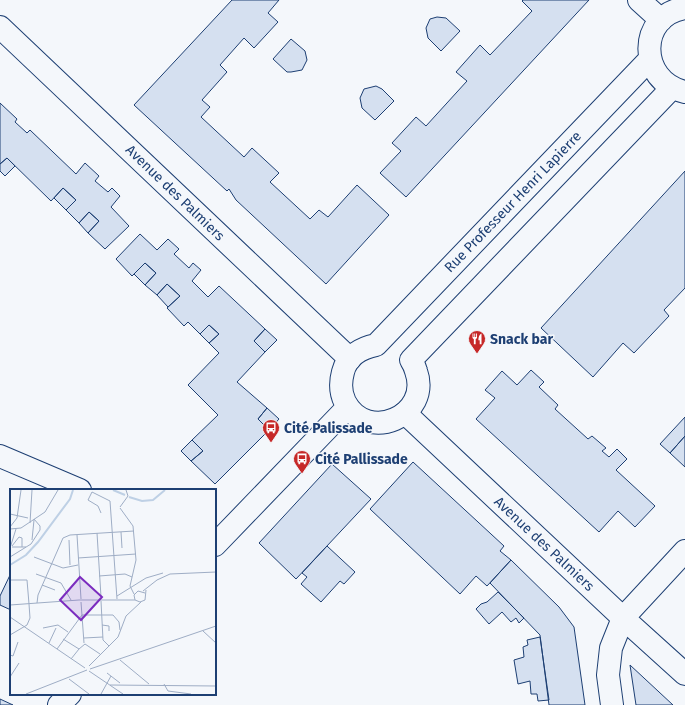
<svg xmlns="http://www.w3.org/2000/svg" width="685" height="705" font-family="'Fira Sans',sans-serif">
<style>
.building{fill:#d5e0f0;stroke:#1d3f73}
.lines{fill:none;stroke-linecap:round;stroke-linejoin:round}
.minor-casing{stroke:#1d3f73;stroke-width:24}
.secondary-casing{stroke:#1d3f73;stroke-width:24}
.minor{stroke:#f4f7fb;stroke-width:22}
.secondary{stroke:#f4f7fb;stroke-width:22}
.labels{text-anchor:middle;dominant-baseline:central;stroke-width:3;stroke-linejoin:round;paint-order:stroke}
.street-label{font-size:14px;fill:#1d3f73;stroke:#f4f7fb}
.poi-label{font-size:14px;font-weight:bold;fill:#1d3f73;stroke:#f4f7fb;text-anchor:start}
.inset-river{fill:none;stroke:#bed0e5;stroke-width:2}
.inset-road{fill:none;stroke:#9eadc5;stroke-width:1}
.view{fill:#7b2cbf;fill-opacity:0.15;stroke:#7b2cbf;stroke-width:2}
.inset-edge{fill:none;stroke:#1d3f73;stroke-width:2}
</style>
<rect width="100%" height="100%" fill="#f4f7fb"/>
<path class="building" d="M232,0H279L268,13L278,22L254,48L244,38L220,65L227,72L202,100L210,107L201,117L244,157L252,148L279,173L270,182L310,219L319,210L328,217L357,185L389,215L326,284L236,200L229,189L227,191L134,105Z
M523,0H589L406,197L380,173L401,151L392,143L416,117L426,126L467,81L456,72L480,45L490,55L532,11L522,1Z
M437,17L446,18L460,31L441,51L428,38L426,28L430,19Z
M291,39L305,51L307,60L302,70L291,72H287L273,59Z
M376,86L382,89L394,101L375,120L362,108L360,98L364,89Z
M0,103L17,119L15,122L27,133L30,130L76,174L85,163L99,176L95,181L108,192L112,188L120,196L111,207L129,226L105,249L88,233L99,221L89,212L79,223L66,210L76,200L63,188L51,201L7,158L0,164Z
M7,158L15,166L5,176L0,171V164Z
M685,171V288L664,310L669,316L634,353L623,343L593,377L541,328Z
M63,188L76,200L66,210L54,198Z
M89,212L99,221L88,233L79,223Z
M140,234L157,250L168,239L179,249L174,254L189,268L193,263L201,270L192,281L208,297L219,286L265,329L254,341L265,352L237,382L267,408L258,419L269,430L215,484L191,461L203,451L192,440L218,415L188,385L219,353L209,343L219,334L209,325L200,334L188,322L184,326L167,308L180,296L167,284L157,295L145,285L156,273L145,263L132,276L116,259Z
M145,263L156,273L145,285L134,274Z
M167,284L180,296L168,307L157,295Z
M209,325L219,334L209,343L200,334Z
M265,329L277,340L265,352L254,341Z
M531,370L544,382L539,387L558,405L555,409L588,439L592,436L606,448L602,451L609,457L617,449L627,459L616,470L655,506L635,527L618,511L599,532L476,419L495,398L485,390L502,371L517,385Z
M267,408L279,419L269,430L258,419Z
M685,417V436L670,453L660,444Z
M685,436V467L670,453Z
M192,440L203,451L191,461L181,451Z
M413,462L504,546L500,551L511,560L487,586L476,576L460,594L370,509Z
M332,464L371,499L296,579L259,543Z
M327,546L355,572L344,584L340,581L321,602L301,584L307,577L302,573Z
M511,560L559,607L574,627L585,705H549L540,635L490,583Z
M11,573V610L0,605V596Z
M498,592L524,618L519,623L516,618L511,622L502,612L489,624L476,609L481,604L487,602Z
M540,637L549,700L538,701L537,694H531L530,681L518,684L514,660L524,657L523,647L528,645L527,640Z
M630,665L673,705H636Z
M0,699L13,705H0Z"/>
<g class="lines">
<defs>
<path id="minor" d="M639,0L661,20
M0,27L350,359
M405,413L623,618L685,674
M0,456L80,490
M612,705L608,675L611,648L623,618L685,551"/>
<path id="secondary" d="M685,8C638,15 637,81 685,92
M650,59L376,345C361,348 347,356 343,372C340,383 340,392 345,402C367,444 432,416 416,371C415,367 413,363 411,360L672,88
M215,545L348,407
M59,705L70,694"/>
</defs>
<use href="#minor" class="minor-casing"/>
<use href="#secondary" class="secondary-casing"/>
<use href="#minor" class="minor"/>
<use href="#secondary" class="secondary"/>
</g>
<defs>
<symbol id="restaurant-pin" viewBox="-11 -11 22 30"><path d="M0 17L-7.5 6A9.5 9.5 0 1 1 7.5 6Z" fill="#c62828" stroke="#f4f7fb"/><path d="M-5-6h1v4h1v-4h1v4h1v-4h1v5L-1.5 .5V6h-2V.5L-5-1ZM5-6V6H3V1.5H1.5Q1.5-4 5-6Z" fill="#fff"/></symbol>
<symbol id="bus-pin" viewBox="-11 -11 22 30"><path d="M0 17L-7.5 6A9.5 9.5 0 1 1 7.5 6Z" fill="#c62828" stroke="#f4f7fb"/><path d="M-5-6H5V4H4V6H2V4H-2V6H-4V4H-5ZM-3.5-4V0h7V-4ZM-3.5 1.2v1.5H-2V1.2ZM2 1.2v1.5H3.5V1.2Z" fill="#fff"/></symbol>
</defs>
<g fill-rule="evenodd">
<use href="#restaurant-pin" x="467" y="329" width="20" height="27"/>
<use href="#bus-pin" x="261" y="418" width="20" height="27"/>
<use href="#bus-pin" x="292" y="449" width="20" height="27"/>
</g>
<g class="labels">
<g class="street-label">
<text transform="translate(175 193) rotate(44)">Avenue des Palmiers</text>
<text transform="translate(513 202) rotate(-46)">Rue Professeur Henri Lapierre</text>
<text transform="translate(544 544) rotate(43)">Avenue des Palmiers</text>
</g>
<g class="poi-label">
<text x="490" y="339">Snack bar</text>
<text x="284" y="428">Cité Palissade</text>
<text x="315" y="459">Cité Pallissade</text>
</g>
</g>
<g transform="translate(10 489)">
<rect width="206" height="206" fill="#f4f7fb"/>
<path class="inset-river" d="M103,1L115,6M119,8L132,12L143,11L155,1M0,76L16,66L28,53L60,10L63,1"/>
<path class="inset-road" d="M110,18L118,7L116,1M110,19L123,37L126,71L120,97L124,105M91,24L88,17L78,11L82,3L100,12L107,110M0,25L18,29M20,34L22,1M0,38L7,29L11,1M0,40L11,39L35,23L48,1M111,43L112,59M87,44L91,108M67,46L71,110M22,51L24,31M59,51L60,76M2,57L9,48L12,49V58M2,58H16M0,59L6,40M0,68L21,55L30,41V37L24,30M24,68L53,79L68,76M68,69L126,65M26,85L51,94L61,111M89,87L115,85L122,88M0,91H17L19,115M32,96L45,101M133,102L147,91L160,85L206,83M135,104L128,102L124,106L125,111L130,113L135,111L136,101M107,107L136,89L153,84M69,111H125M91,112L93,151L99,157M71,113L74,154M27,114L28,106L53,49L60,46L124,42M0,116L69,111M0,128L75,179M92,136L99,137V142M33,139L48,136L58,143M193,142L206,154M0,146L17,136L20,129L19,115M74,149L93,148M53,150L69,160L75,155L90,165M39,154L46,139M47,160L72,126H103L109,133L110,141M0,166L3,167L8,153M61,170L69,160M110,171L139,195M79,177L108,148L116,127L131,113M80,180L206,137M79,182L113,205M97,184L110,194M0,188L9,174M59,190L79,205M154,195L158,202L181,205M100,196L206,197M16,205L77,181M91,205L101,187"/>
<path class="view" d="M70,88L92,108L71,131L50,111Z"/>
<rect width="206" height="206" class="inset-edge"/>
</g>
</svg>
